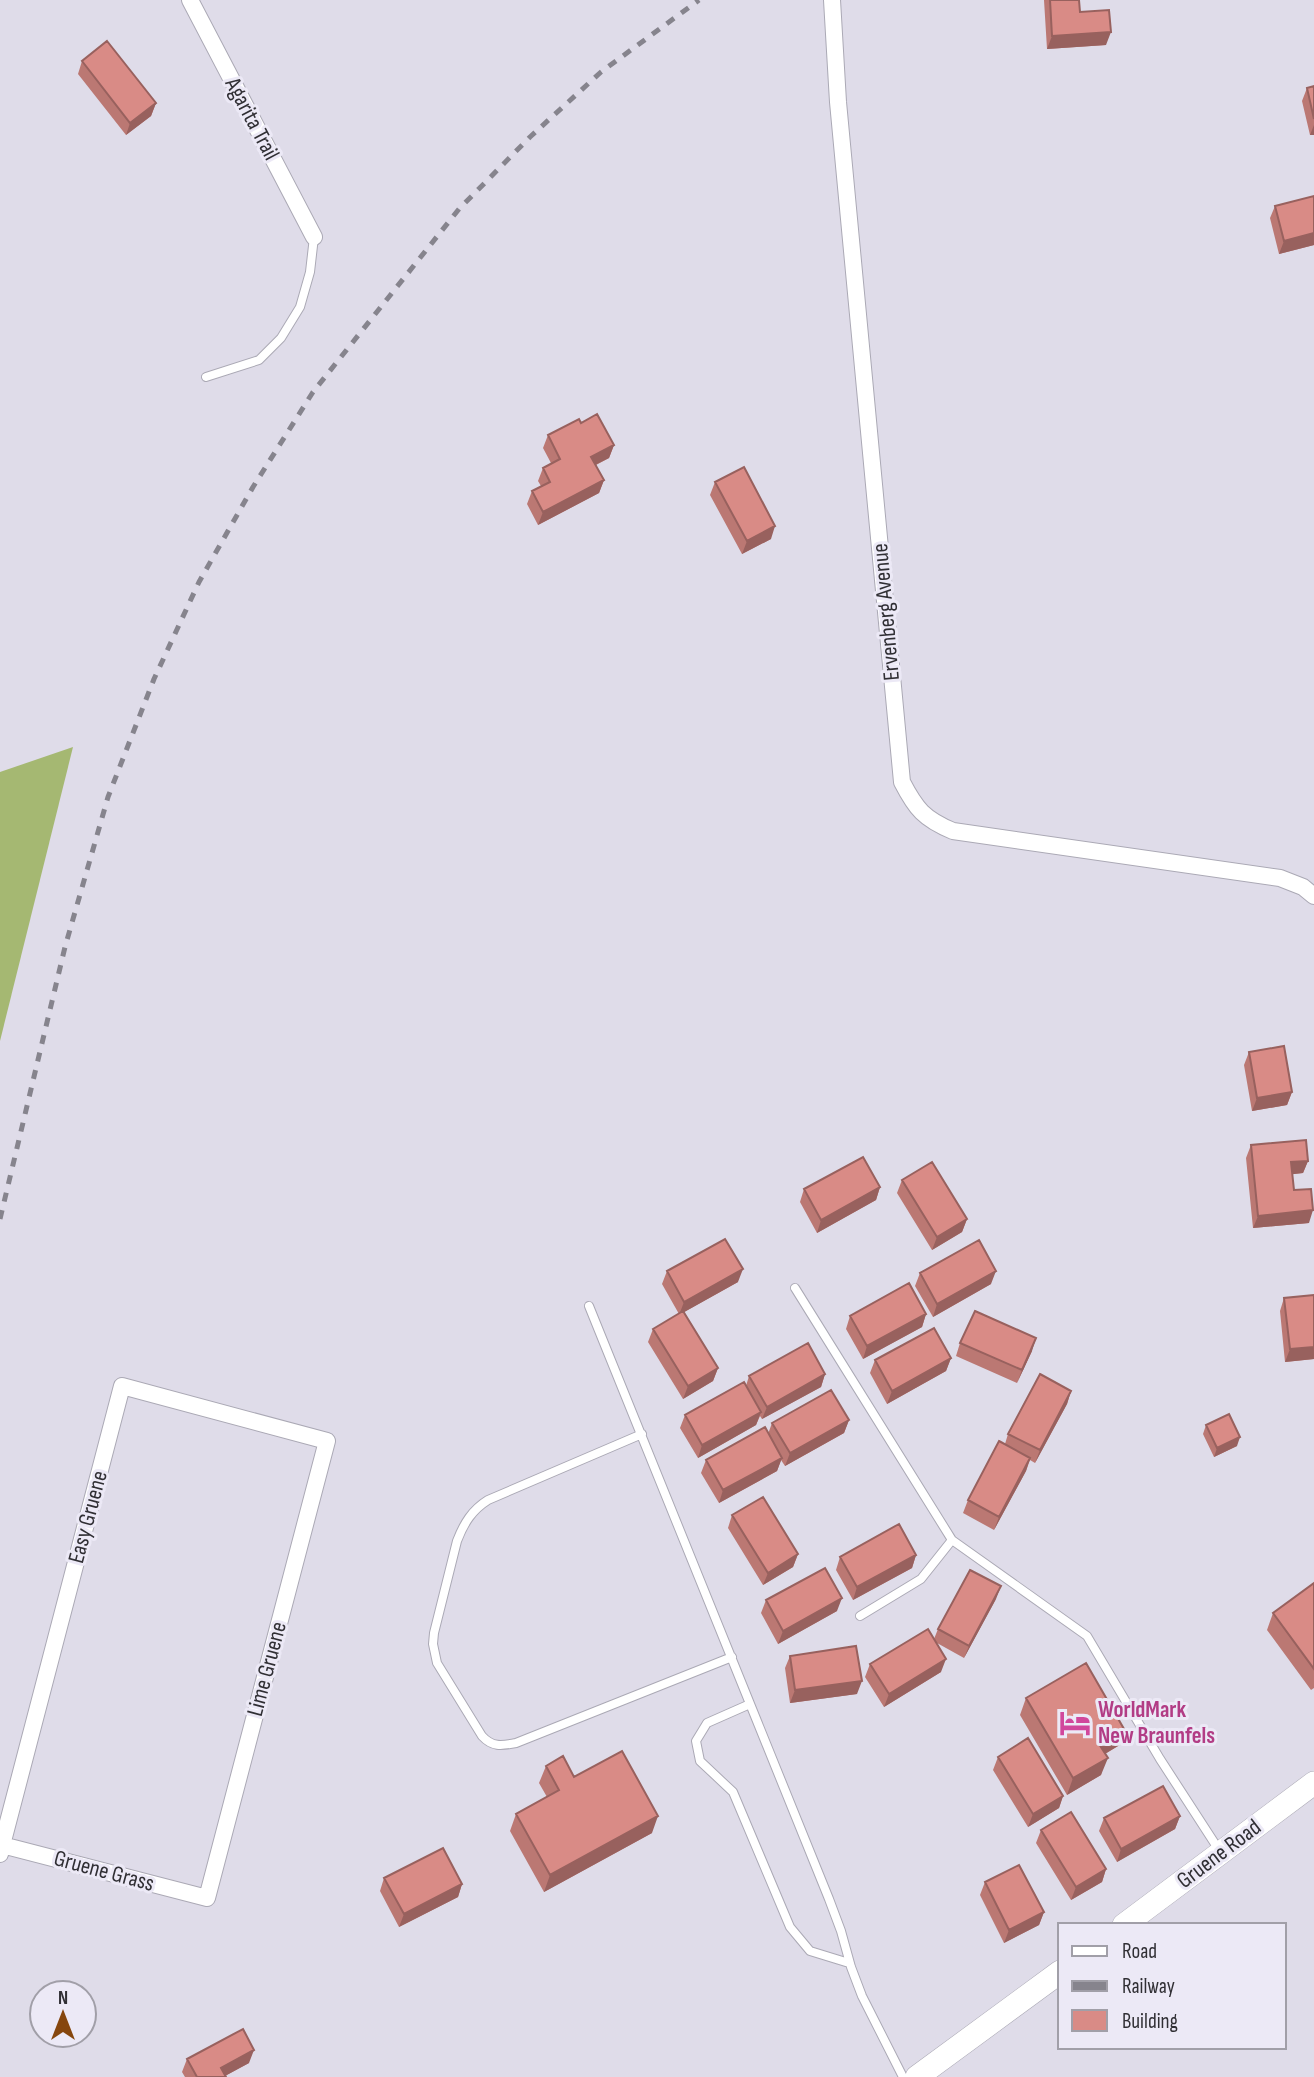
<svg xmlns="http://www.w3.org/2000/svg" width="1314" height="2077" font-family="'Sofia Sans Condensed',sans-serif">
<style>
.forest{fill:#a5b872}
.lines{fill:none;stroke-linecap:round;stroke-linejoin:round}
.lane-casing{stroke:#aba9b5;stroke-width:10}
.street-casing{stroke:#aba9b5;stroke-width:18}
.secondary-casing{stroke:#aba9b5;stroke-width:24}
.lane{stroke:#fff;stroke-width:8}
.street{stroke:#fff;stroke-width:16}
.secondary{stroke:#fff;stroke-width:23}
.rail{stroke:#86848d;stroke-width:5;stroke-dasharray:9 9;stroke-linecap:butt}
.wall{fill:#bb7873}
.shaded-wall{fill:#98615e}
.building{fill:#d98b86;stroke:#98615e;stroke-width:2}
.labels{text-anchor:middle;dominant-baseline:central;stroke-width:6;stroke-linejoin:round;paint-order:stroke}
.street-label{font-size:23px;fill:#302f34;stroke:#ece9f6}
.hotel-label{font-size:23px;font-weight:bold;fill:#b23c85;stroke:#ece9f6;text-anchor:start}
</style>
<rect width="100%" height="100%" fill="#dfdce9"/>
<path class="forest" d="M73,747L0,1041V772Z"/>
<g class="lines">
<defs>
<path id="lane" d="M206,377L259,360L281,338L300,307L310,272L314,237
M795,1288L952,1540L1087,1636L1160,1759L1219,1850
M589,1306L829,1899L841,1931L851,1967L862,1996L903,2077
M642,1434L488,1500C472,1510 464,1523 457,1541L434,1633L433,1644L437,1663L482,1736C492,1747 501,1746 516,1743L732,1657
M860,1616L921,1579L952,1540
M750,1704L707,1723L696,1741L700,1761L733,1792L790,1927L810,1951L849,1963"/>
<path id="street" d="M190,0L314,237
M832,0L838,102L902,782C916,809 924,819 953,831L1280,878L1303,887L1314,896
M0,1854L2,1845L122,1386L327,1441L207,1898L2,1845"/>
<path id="secondary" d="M1124,1925L1314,1783
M917,2077L1060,1972"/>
</defs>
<use href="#lane" class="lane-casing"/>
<use href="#street" class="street-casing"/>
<use href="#secondary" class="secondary-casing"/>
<use href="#lane" class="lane"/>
<use href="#street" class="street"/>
<use href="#secondary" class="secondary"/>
<path class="rail" d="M0,1219L65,947L108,797L154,679L199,582L253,487L313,392L459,209L530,137L601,72L699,0"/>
</g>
<path class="wall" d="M1044,0H1079L1080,12L1106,45L1047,49Z
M82,61L156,103L151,116L126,135L78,74Z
M1314,86V135H1310L1302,101L1307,88Z
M1314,196V245L1279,254L1270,218L1275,206Z
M581,423L614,445L609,458L596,465L604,480L599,493L538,525L527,504L532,491L541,486L538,481L543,468L551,463L543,448L548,435Z
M715,482L771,539L742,554L710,495Z
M1249,1052L1292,1092L1287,1105L1252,1111L1244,1065Z
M1251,1145L1308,1161L1303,1173L1292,1174L1294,1190L1309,1223L1253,1228L1246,1158Z
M902,1180L967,1219L962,1232L932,1250L897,1193Z
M880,1187L876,1200L817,1233L800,1202L804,1189Z
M667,1271L738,1282L684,1312L718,1368L713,1381L683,1399L648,1342L653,1329L679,1314L662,1284Z
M920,1273L991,1284L933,1317L915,1286Z
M1314,1295V1359L1285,1362L1280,1311L1284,1298Z
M926,1314L922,1327L863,1359L846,1329L850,1316Z
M960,1343L1032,1351L1017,1383L956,1356Z
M951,1358L946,1371L887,1404L870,1373L875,1360Z
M825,1374L821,1387L762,1419L760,1416L756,1425L698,1458L680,1428L685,1415L746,1386L749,1376Z
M1071,1391L1067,1404L1035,1463L1030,1460L1026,1471L994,1530L963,1513L968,1500L1005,1444L1008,1434Z
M849,1420L844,1433L785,1466L781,1460L777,1471L719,1503L701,1473L706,1460L768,1434L772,1423Z
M1206,1425L1237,1446L1214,1457L1203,1434Z
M732,1515L798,1554L793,1567L763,1585L728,1528Z
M916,1555L912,1568L853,1600L836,1570L840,1557Z
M1314,1583V1688L1311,1690L1267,1630L1273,1613Z
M996,1599L964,1658L937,1643L941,1672L884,1707L865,1677L870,1664L934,1639L938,1629Z
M766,1600L837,1611L778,1644L761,1613Z
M790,1656L857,1694L790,1703L785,1668Z
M1026,1698L1124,1729L1118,1746L1105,1754L1101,1775L1067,1795L1020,1715Z
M998,1757L1063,1796L1059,1808L1028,1827L993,1770Z
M546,1766L574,1777L652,1833L544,1892L510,1831L516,1814L547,1797L539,1783Z
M1180,1816L1175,1829L1117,1862L1099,1831L1104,1818Z
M1041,1830L1106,1869L1102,1882L1071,1900L1036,1843Z
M384,1878L462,1884L458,1897L399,1927L380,1891Z
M985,1882L1044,1912L1039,1925L1004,1943L980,1895Z
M187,2059L249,2063L225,2076L226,2077H185L182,2072Z"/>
<path class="shaded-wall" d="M1111,32L1106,45L1047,49L1052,36Z
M156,103L151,116L126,135L130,123Z
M1314,125V135H1310Z
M1314,233V245L1279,254L1284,241Z
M614,445L609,458L587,469L591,457Z
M604,480L599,493L538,525L543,512Z
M775,526L771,539L742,554L747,541Z
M1292,1092L1287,1105L1252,1111L1257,1098Z
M1308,1161L1303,1173L1286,1175L1291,1162Z
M880,1187L876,1200L817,1233L821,1220Z
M1313,1210L1309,1223L1253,1228L1258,1216Z
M967,1219L962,1232L932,1250L937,1237Z
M743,1269L738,1282L679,1315L684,1302Z
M996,1271L991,1284L933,1317L937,1304Z
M926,1314L922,1327L863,1359L867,1346Z
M1036,1338L1032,1351L1017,1383L1022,1370Z
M1314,1347V1359L1285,1362L1290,1349Z
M951,1358L946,1371L887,1404L892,1391Z
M718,1368L713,1381L683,1399L688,1386Z
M825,1374L821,1387L762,1419L767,1407Z
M1071,1391L1067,1404L1035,1463L1040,1450Z
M761,1412L756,1425L698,1458L702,1445Z
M849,1420L844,1433L785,1466L790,1453Z
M1240,1437L1237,1446L1214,1457L1217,1448Z
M782,1458L777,1471L719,1503L723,1490Z
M1030,1458L1026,1471L994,1530L999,1517Z
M798,1554L793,1567L763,1585L768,1573Z
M916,1555L912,1568L853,1600L857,1587Z
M1001,1586L996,1599L964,1658L969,1646Z
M842,1598L837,1611L778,1644L783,1631Z
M946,1659L941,1672L884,1707L889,1694Z
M862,1681L857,1694L790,1703L795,1690Z
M1124,1729L1118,1746L1093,1761L1099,1744Z
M1108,1758L1101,1775L1067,1795L1073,1778Z
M1063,1796L1059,1808L1028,1827L1033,1814Z
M658,1816L652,1833L544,1892L550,1875Z
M1180,1816L1175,1829L1117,1862L1121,1849Z
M1106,1869L1102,1882L1071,1900L1076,1887Z
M462,1884L458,1897L399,1927L404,1914Z
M1044,1912L1039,1925L1004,1943L1009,1930Z
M254,2050L249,2063L223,2077L221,2068Z"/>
<path class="building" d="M1050,0H1079L1080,12L1109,10L1111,32L1052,36Z
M107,41L156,103L130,123L82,61Z
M1314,86V119L1307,88Z
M1314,196V233L1284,241L1275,206Z
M597,414L614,445L591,457L604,480L543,512L532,491L550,482L543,468L560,459L548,435L579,419L581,423Z
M744,467L775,526L747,541L715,482Z
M1284,1046L1292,1092L1257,1098L1249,1052Z
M1306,1140L1308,1161L1291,1162L1294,1190L1311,1189L1313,1210L1258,1216L1251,1145Z
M863,1157L880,1187L821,1220L804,1189Z
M932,1162L967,1219L937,1237L902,1180Z
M725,1239L743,1269L684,1302L667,1271Z
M979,1240L996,1271L937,1304L920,1273Z
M909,1283L926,1314L867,1346L850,1316Z
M1314,1295V1347L1290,1349L1284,1298Z
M683,1311L718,1368L688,1386L653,1329Z
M975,1311L1036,1338L1022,1370L960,1343Z
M934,1328L951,1358L892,1391L875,1360Z
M808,1343L825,1374L767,1407L749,1376Z
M1040,1374L1071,1391L1040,1450L1008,1434Z
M744,1382L761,1412L702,1445L685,1415Z
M831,1390L849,1420L790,1453L772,1423Z
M1229,1414L1240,1437L1217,1448L1206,1425Z
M765,1427L782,1458L723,1490L706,1460Z
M999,1441L1030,1458L999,1517L968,1500Z
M763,1497L798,1554L768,1573L732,1515Z
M899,1524L916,1555L857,1587L840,1557Z
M825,1568L842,1598L783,1631L766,1600Z
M970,1570L1001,1586L969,1646L938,1629Z
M1314,1583V1669L1273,1613Z
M928,1629L946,1659L889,1694L870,1664Z
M856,1646L862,1681L795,1690L790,1656Z
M1086,1663L1124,1729L1099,1744L1108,1758L1073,1778L1026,1698Z
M1028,1738L1063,1796L1033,1814L998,1757Z
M622,1751L658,1816L550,1875L516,1814L559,1790L546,1766L563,1756L574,1777Z
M1163,1786L1180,1816L1121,1849L1104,1818Z
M1071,1812L1106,1869L1076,1887L1041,1830Z
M443,1848L462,1884L404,1914L384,1878Z
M1019,1865L1044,1912L1009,1930L985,1882Z
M243,2029L254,2050L221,2068L226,2077H197L187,2059Z"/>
<defs>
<symbol id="hotel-bare" viewBox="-9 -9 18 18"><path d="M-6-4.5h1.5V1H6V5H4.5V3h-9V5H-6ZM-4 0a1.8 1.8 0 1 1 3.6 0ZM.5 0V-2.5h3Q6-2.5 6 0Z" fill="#d1479c" stroke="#ece9f6" stroke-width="2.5" paint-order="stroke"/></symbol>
</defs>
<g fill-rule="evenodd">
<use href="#hotel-bare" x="1053" y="1701" width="44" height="44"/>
</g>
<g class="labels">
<g class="street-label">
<text transform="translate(252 119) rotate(62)">Agarita Trail</text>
<text transform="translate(886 612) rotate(-95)">Ervenberg Avenue</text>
<text transform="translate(88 1517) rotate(-75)">Easy Gruene</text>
<text transform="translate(267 1669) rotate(-75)">Lime Gruene</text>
<text transform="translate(1219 1854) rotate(-37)">Gruene Road</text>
<text transform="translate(104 1871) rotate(15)">Gruene Grass</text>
</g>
<g class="hotel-label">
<text x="1098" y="1710">WorldMark<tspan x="1098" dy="26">New Braunfels</tspan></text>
</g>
</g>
<rect x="1058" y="1923" width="228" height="126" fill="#ece9f6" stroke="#a19fa8" stroke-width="2"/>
<rect x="1072" y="1946" width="35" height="10" fill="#ffffff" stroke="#a19fa8" stroke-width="2"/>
<text x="1122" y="1958" font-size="21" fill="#302f34">Road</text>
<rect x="1072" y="1981" width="35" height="10" fill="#86848d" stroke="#a19fa8" stroke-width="2"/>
<text x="1122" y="1993" font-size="21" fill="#302f34">Railway</text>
<rect x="1072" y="2010" width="35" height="21" fill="#d98b86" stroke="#a19fa8" stroke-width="2"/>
<text x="1122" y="2028" font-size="21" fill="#302f34">Building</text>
<g transform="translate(63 2014)"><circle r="33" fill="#ece9f6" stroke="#a19fa8" stroke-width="2"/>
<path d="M0-5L12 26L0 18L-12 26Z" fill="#86460d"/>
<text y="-10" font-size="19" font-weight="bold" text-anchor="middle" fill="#302f34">N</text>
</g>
</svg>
